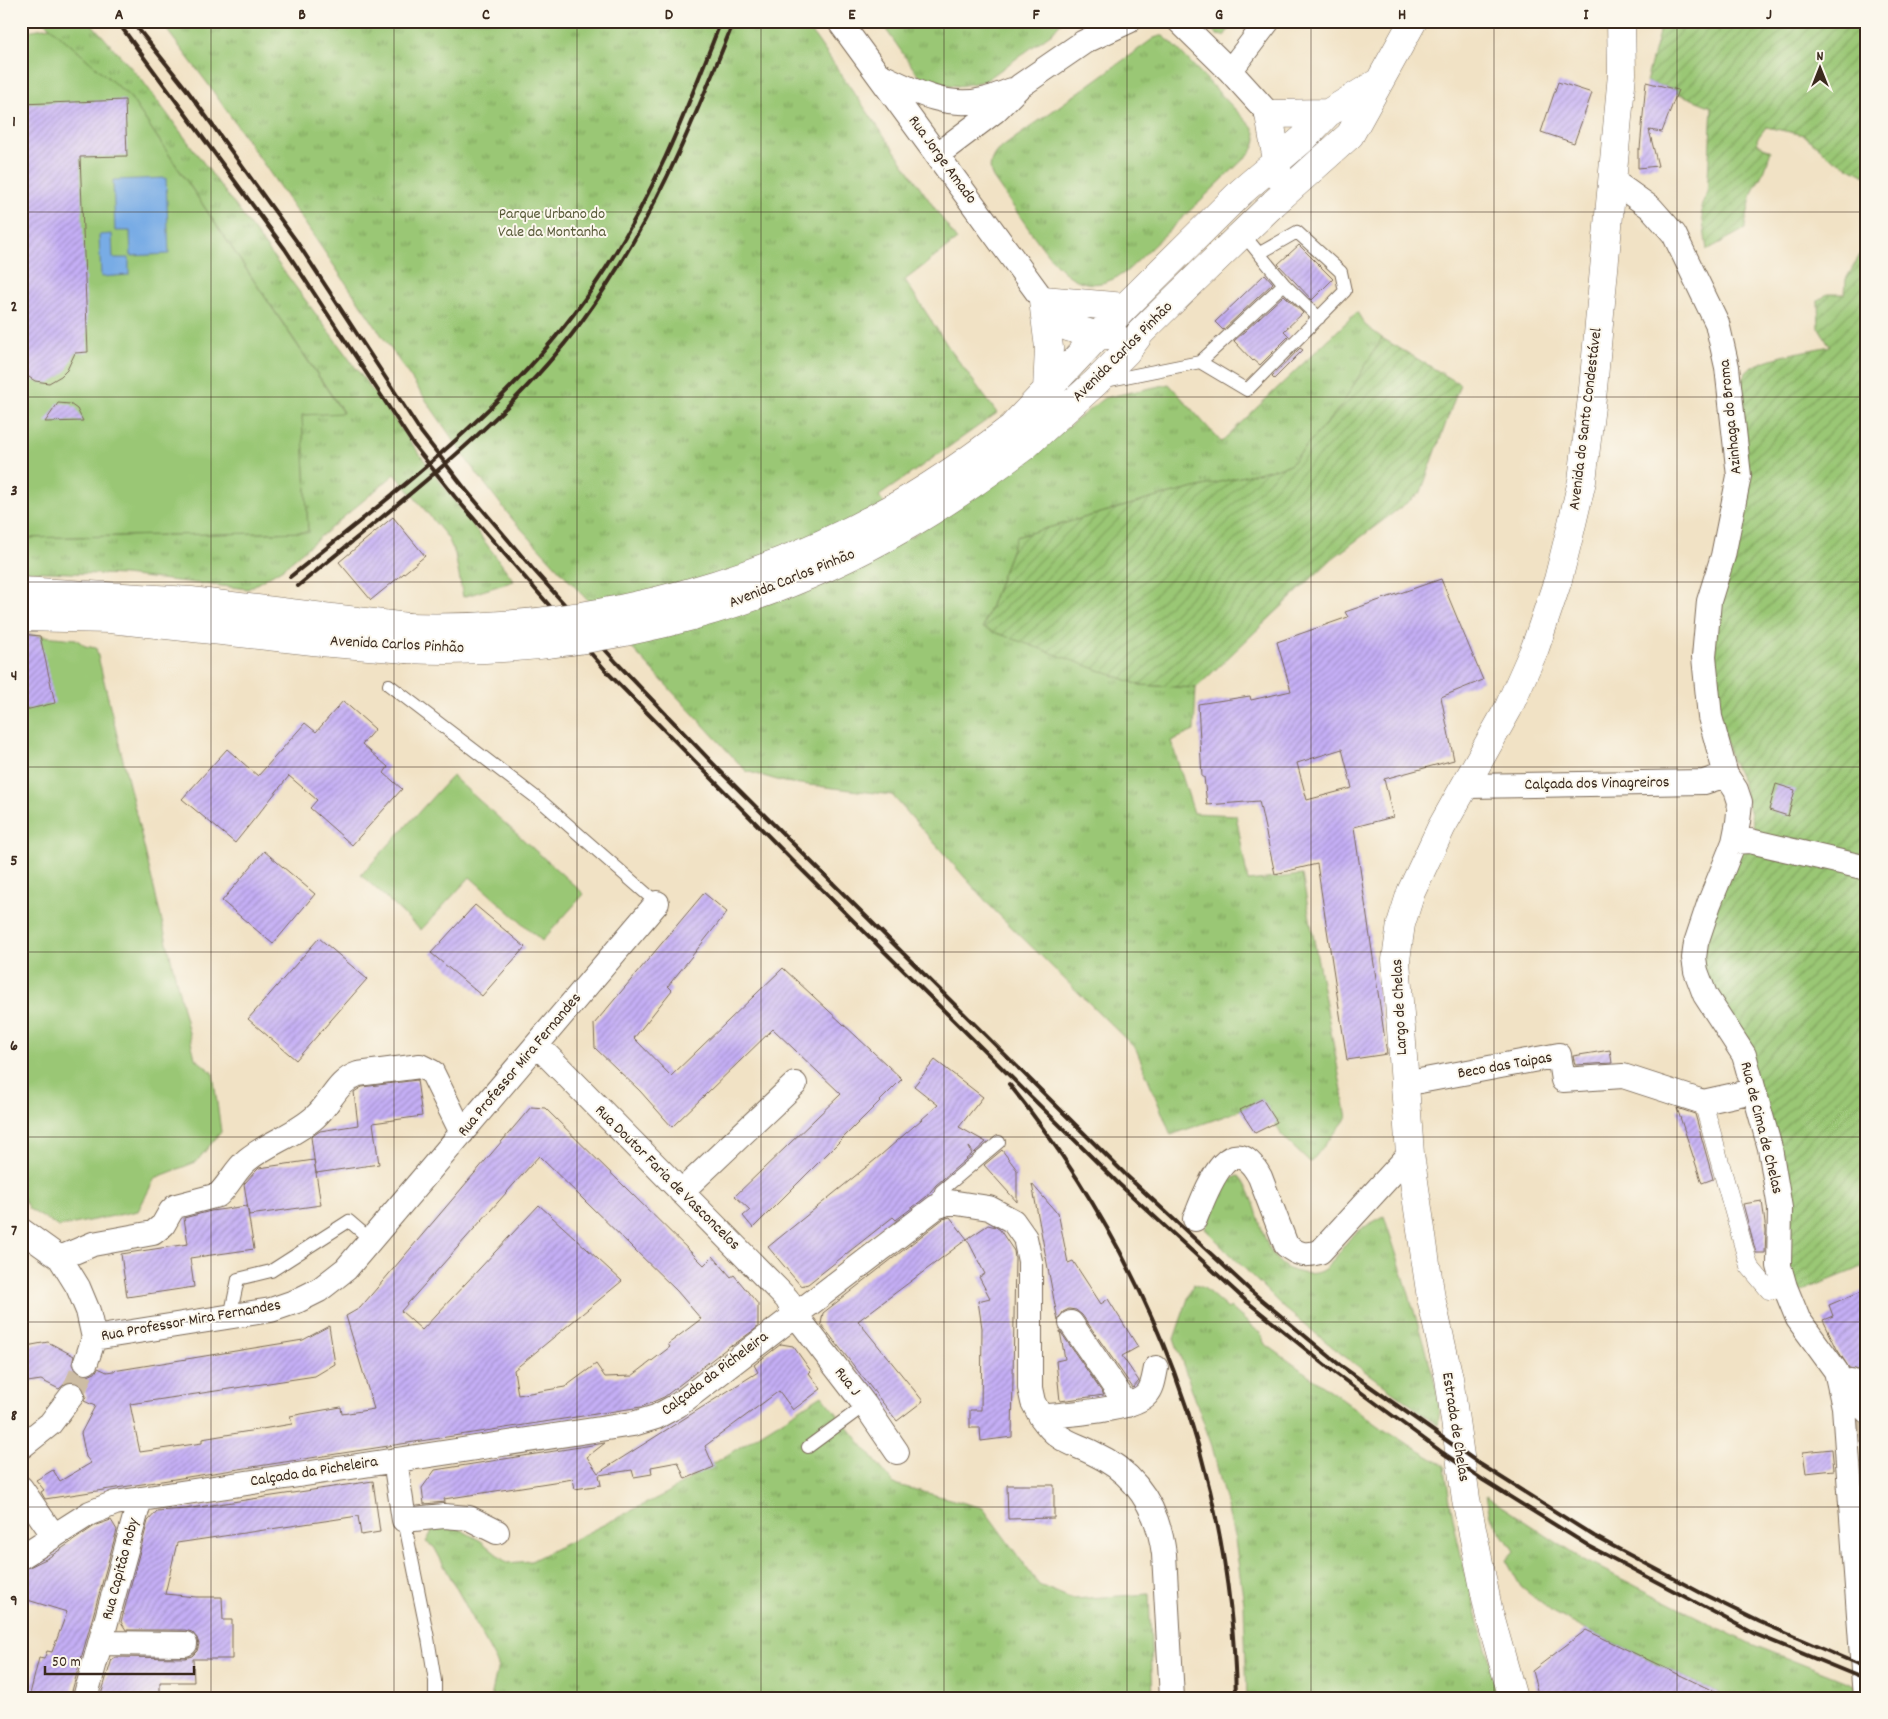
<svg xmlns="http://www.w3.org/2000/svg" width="1888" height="1719" font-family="Dekko,sans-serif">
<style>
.grass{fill:url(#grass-tufts);stroke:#6a7849}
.garden{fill:url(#garden-furrows);stroke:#6a7849}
.pitch{fill:#9ac774;stroke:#6a7849}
.water{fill:#78ace5;stroke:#5a6b82}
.building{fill:url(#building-hatch);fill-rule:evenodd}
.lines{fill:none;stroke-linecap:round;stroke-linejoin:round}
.minor-tunnel{stroke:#cdbda4;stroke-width:24;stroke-dasharray:24 12;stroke-linecap:butt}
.service-casing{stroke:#7b6a58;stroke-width:14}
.pedestrian-casing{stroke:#7b6a58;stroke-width:19}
.minor-casing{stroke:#7b6a58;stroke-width:26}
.secondary-casing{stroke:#7b6a58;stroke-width:29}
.primary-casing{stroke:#7b6a58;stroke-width:29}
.service{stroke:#fff;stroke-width:12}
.pedestrian{stroke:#fff;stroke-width:18}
.minor{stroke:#fff;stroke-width:24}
.secondary{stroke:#fff;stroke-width:28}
.primary{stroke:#fff;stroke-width:28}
.rail{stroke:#3b2a1e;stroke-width:4}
.primary-bridge-casing{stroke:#7b6a58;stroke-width:29;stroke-linecap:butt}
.primary-bridge{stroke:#fff;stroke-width:28}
.grid{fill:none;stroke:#3b2a1e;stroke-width:1;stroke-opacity:0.55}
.labels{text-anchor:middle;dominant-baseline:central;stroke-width:4;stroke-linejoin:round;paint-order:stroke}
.street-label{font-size:16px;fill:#3b2a1e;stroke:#fbf7ec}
.park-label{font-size:16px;fill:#585938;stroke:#fbf7ec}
.neatline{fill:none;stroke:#3b2a1e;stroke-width:2}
.grid-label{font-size:16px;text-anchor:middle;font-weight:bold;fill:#3b2a1e}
</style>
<defs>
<pattern id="grass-tufts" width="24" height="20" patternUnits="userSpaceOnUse" patternTransform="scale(1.25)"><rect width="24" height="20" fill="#9ac774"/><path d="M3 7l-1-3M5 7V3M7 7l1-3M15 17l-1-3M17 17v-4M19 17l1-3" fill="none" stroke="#7fa25f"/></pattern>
<pattern id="garden-furrows" width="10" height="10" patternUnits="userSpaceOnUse" patternTransform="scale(1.25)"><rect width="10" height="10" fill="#9ac774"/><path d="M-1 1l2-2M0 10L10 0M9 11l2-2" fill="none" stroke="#7fa25f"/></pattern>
<pattern id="building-hatch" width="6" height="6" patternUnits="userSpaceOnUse" patternTransform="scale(1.25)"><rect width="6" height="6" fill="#c5aff6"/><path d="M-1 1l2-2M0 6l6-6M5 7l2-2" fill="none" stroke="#a18fc7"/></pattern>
</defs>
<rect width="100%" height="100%" fill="#fbf7ec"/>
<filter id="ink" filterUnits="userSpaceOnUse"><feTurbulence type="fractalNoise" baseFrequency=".02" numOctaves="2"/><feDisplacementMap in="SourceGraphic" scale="10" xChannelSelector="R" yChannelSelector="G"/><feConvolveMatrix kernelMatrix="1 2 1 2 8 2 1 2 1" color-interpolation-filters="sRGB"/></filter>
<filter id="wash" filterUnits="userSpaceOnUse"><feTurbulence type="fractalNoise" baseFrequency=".0096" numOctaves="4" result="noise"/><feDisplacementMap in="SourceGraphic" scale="20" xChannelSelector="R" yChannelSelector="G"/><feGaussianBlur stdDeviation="1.12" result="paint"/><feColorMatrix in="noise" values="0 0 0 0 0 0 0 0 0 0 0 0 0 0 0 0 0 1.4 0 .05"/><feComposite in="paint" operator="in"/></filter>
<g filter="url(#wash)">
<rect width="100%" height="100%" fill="#f1e2c5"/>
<path class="grass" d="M43,21H89L142,80L514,581L463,597L455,554L448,538L395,474L283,568L248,589L124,575L21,571V538L308,532L302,415L343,412L130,97Z
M160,21H804L957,240L905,280L949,348L997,413L879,496L909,538L1030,457L1104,398L1169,384L1221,442L1357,312L1365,325L1382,338L1341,406L1290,465L1154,498L1016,537L983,627L1140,685L1196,688L1194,731L1171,741L1194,813L1236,815L1248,881L1302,875L1347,1118L1310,1163L1282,1136L1262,1099L1236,1112L1171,1135L1136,1049L991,907L892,795L784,782L746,771L513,520L471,466L311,232L208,84Z
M880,21H1062L1052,33L985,81L959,86L937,84L918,75Z
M1205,21H1235L1224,36L1217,35Z
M1160,36H1163L1172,43L1251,126C1258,135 1257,143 1251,152L1127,271C1080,304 1056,266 1031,232C1018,214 1006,196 993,178C988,167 990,160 997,151L1154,38Z
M1239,1176C1266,1205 1255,1266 1302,1273C1312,1274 1319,1274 1327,1267C1338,1257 1345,1241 1357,1232C1365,1226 1375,1221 1384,1216C1398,1259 1412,1302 1424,1346C1431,1369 1443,1401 1438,1425L1340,1353L1283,1307L1205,1229L1218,1198L1227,1180Z
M1193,1284L1204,1288L1228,1309L1230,1307L1262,1335L1264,1343L1386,1431L1445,1466C1454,1545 1479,1622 1501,1698H1247L1244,1604L1235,1540L1212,1446L1174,1339Z
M822,1395L894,1484L983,1508L1039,1585L1073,1599L1149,1594L1153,1698H491L498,1665L434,1547L426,1542L434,1528L450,1524L481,1541L507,1563L531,1561L667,1493Z
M1486,1496L1582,1559L1751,1644L1857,1686L1858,1698H1728L1586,1630L1551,1611L1521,1587L1506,1560L1514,1551L1490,1516Z"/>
<path class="garden" d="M1662,21H1867V177L1830,157L1804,135L1766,127L1757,139L1758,144L1771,151L1765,169L1752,193L1745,225V229L1707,250L1701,207L1707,194L1712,107L1677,93L1678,90L1646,82Z
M1867,243V859L1756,834L1742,781L1730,757L1720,719L1716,685L1715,617L1740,386C1742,380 1744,373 1750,369C1765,357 1811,350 1830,346L1819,328L1818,301L1827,294H1845L1846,279Z
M1382,338L1460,384L1421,492L1333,558L1196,688L1140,685L983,628L1016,537L1154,498L1290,465L1341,406Z
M1734,842L1867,868V1265L1795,1294L1753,1091L1696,971Z"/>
<path class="pitch" d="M50,27L130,97L343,413L302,415L308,532L21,538V32Z
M21,634L76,639L85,646L96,648L195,1058L213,1073L221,1132L196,1162L155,1178L138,1211L59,1227L29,1209L21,1195Z
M452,776L584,894L542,941L470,877L421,930L361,875Z"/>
<path class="water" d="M166,178L169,254L131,256L130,231H115L113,180Z
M112,234L113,258H129V275L101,277L99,235Z"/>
<g id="blocks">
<path class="building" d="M1558,82L1592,93L1574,143L1541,132Z
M1646,82L1678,90L1662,132L1649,130L1658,166L1638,168V149H1640Z
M125,100L127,156L80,157L88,352L75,353L67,370L61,376L49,383L35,381L21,372V104Z
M1299,245L1333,279L1312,300L1278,264Z
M1265,274L1273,283L1223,330L1215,322Z
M1284,295L1303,313L1284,331L1289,336L1260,365L1254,360L1253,361L1234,341Z
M1300,348L1303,350L1274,379L1272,377Z
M58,403L70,404L77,409L83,421L45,422Z
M393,517L425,556L371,600L339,562Z
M1441,579L1483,680L1441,697L1454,760L1384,779L1393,817L1354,827L1387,1054L1347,1060L1317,864L1275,874L1259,801L1207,805L1204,777H1202L1198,704L1250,696L1251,700L1291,691L1277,642L1348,617L1345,612ZM1342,749L1352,788L1307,800L1297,763Z
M21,634L40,636L55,703L21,711Z
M343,701L375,729L362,744L388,767L384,773L402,789L352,845L310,808L317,800L289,776L235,843L182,799L227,749L258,776L305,723L316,732Z
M1776,784L1795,790L1788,816L1769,810Z
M264,851L315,894L273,944L222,901Z
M704,893L727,912L668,986L672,990L634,1038L671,1076L783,968L902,1079L753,1228L743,1216L750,1210L735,1196L841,1094L773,1029L672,1127L640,1091L595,1048L594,1024Z
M475,905L525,947L482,996L431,953Z
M319,938L367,979L296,1060L248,1019Z
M1610,1050L1612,1063L1575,1065L1573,1056Z
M935,1060L983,1097L959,1127L986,1142L974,1153L969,1147L972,1154L936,1185L926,1197L896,1220L893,1217L808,1284L801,1286L768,1247L881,1155L938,1105L914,1086Z
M417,1080L422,1116L373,1123L379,1164L316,1173L311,1137L320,1131L358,1125L354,1092L362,1087Z
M1262,1099L1277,1122L1255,1133L1240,1110Z
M531,1107L545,1108L704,1265L713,1256L731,1277L734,1275L758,1304V1327L732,1346L731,1345L664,1397L641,1407L45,1499L41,1492L44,1490L36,1480L53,1470L60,1481L91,1463L86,1457L81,1433L95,1406L84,1401L86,1396L84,1389L81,1384L74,1381L66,1383L59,1389L41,1380L21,1383V1347L48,1342L74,1356L72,1364L75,1371L81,1375L88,1376L95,1373L98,1368L107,1372L303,1340L329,1326L335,1364L315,1376L130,1404L140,1452L202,1443V1439L292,1424L290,1416L341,1407L342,1414L374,1409L346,1316L360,1308ZM539,1156L677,1291L701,1319L668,1344L670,1347L632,1376L605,1377L596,1364L565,1387L518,1395L514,1370L622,1281L539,1205L422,1330L401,1311Z
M1677,1108L1695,1114L1713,1179L1702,1183Z
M1002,1150L1017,1170V1202L984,1165Z
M314,1160L321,1205L249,1215L244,1184L256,1171L259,1168Z
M1032,1184L1056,1212H1058L1068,1263L1073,1261L1101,1304L1108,1299L1138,1347L1122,1356L1139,1381L1133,1388L1082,1315L1076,1310L1069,1309L1063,1312L1058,1321Z
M1762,1201L1766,1231L1765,1253H1756L1743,1204Z
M247,1206L254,1249L190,1258L194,1287L127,1297L121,1254L188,1244L184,1218L211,1211Z
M950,1217L967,1239L988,1225L996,1227L1000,1230L1014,1251L1015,1258L1012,1437L981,1441L980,1428H970V1410H981L982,1328L978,1301L990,1298L979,1277L985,1274L967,1239L858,1321L923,1401L897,1421L821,1324L823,1313L943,1219Z
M1867,1289V1381L1859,1370L1849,1368L1837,1349L1823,1320L1833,1316L1829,1305Z
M1060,1331L1104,1395L1060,1401L1056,1361L1065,1359Z
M781,1344L793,1346L811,1371L809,1373L821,1389L793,1410L779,1391L705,1446L714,1467L685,1479L678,1462L651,1467L652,1474L634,1477L632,1470L599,1475L601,1485L575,1489L573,1479L444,1499L445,1502L424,1504L422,1488L435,1470L605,1443L587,1457L598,1473L758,1372L754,1365Z
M1859,1422L1867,1425V1445L1860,1441Z
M1832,1449L1834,1470L1806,1473L1803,1452Z
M373,1481L380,1532L361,1535L358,1516L177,1543L165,1594L196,1597H222L223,1620H232V1659H193L194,1682H160V1698H100L112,1659L116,1657L185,1658L192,1656L197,1651L199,1644L197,1638L192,1632L185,1630H126L121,1622L148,1521L157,1511L185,1509Z
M1007,1485H1054V1518L1008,1519Z
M111,1520L117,1530L70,1698H29L39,1658L44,1659L47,1651L52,1652L67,1612L21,1598V1571L48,1558L96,1525Z
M1586,1630L1728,1698H1539L1532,1671Z"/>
</g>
</g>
<g filter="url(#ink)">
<use href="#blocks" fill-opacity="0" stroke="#7b6a58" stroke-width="1"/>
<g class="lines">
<path class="minor-tunnel" d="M72,1395L86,1362
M1858,1441L1864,1421"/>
<defs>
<path id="service" d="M1284,284L1319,318
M1200,362L1247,390L1345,291L1341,272L1297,232L1260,253
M1105,381L1200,362L1284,284L1243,234
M389,685L542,802L657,903
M936,1207L941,1191L999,1142
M230,1317L238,1279L271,1271L349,1221L371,1240
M808,1447L865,1405
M404,1520L428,1638L435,1681V1698"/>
<path id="pedestrian" d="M1703,1102L1749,1266L1769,1290L1785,1287"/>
<path id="minor" d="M839,21L1043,300
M1179,21L1230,71L1269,114
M1230,71L1268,21
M880,75C913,91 948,110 987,99C995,97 1003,93 1012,90
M938,154L995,111L1020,86L1084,42L1129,21
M1613,181L1651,208L1674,234L1717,323L1727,367L1739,476L1723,556L1709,601L1704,657L1710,717L1726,775L1736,790L1740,802L1738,822L1734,842L1709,904L1696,943L1694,958L1696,971L1705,995L1744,1055L1770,1148L1780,1208L1779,1266L1785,1287L1798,1319L1836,1371L1844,1407L1865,1698
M1466,786L1704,782L1726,775
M1734,842L1750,841L1867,868
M537,1045L787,1299L795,1314L865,1405L897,1452
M1404,1084L1559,1055L1563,1080L1623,1076L1703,1102L1753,1091
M681,1192L795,1084
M1195,1219C1206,1192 1230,1122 1260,1177L1286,1245C1298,1255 1305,1256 1320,1252L1410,1154
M21,1230L60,1258L78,1287L88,1311L94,1338
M60,1258L93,1244L153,1233L163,1225L171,1211L176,1206L218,1195C229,1185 235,1170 247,1160C268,1143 295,1135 315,1117C331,1103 337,1081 358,1074L420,1066L432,1072L462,1133
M1071,1323L1127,1405
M94,1338L271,1310L297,1301L319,1290L346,1269L657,903
M86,1362L94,1338
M1851,1381L1867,1411
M1041,1417C1058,1441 1068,1441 1093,1453C1136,1473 1158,1508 1164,1554L1172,1698
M21,1447L50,1424L72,1395
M395,1460L404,1520L444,1516L469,1518L497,1532
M21,1488L54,1536
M21,1557L90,1513L115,1503L633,1424L656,1417L678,1405L936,1207L950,1202L989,1208L1013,1221L1025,1238L1030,1261V1388L1033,1402L1041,1417C1064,1414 1133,1411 1147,1394C1153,1388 1154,1377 1156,1368
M101,1643L185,1644
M85,1698L140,1499"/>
<path id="secondary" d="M1513,1698L1489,1613L1466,1499L1449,1378L1431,1298L1410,1154L1396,960L1401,924L1411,892L1441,828L1508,709L1535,648L1558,580L1570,532L1582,481L1593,389L1622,74L1621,21"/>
<path id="primary" d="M1277,175V161L1269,114L1328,113
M1043,300L1068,327L1098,336L1114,334
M1043,300L1049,348L1047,391
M1043,300L1125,307
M1011,428L1125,307L1241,192L1304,138L1328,113L1377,83
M1025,446L1095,383L1126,352L1141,332L1191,283L1274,203L1350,135L1413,21
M21,591L191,601L407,627
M21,617L110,619L331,643L406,649"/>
</defs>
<use href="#service" class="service-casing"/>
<use href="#pedestrian" class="pedestrian-casing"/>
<use href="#minor" class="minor-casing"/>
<use href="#secondary" class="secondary-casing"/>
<use href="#primary" class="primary-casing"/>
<use href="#service" class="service"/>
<use href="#pedestrian" class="pedestrian"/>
<use href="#minor" class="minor"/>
<use href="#secondary" class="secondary"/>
<use href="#primary" class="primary"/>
<path class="rail" d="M117,21L285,249L413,444L455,497L608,673L795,863L1119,1184L1245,1300L1335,1373L1443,1453L1483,1480L1589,1546L1755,1634L1867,1680
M132,21L187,90L297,242L421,432L466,490L532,568L617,663L724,775L1127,1176L1251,1291L1341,1366L1480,1464L1594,1536L1701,1593L1760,1622L1867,1668
M290,577C400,489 514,403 594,286C650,205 686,112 721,21
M298,586C394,506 508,422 582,321C649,230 692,126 734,21
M1009,1084C1150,1259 1232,1471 1236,1698"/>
<defs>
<path id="primary-bridge" d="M407,627C576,632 741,592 889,510C932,487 972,458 1011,428
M406,649C576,657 755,614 903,528C945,504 985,476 1025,446"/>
</defs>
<use href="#primary-bridge" class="primary-bridge-casing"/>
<use href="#primary-bridge" class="primary-bridge"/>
</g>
</g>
<path class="grid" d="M211,21V1698M394,21V1698M577,21V1698M761,21V1698M944,21V1698M1127,21V1698M1311,21V1698M1494,21V1698M1677,21V1698M21,212H1867M21,397H1867M21,582H1867M21,767H1867M21,952H1867M21,1137H1867M21,1322H1867M21,1507H1867"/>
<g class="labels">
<g class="street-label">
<text transform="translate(942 160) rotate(54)">Rua Jorge Amado</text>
<text transform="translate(1123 352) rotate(-45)">Avenida Carlos Pinhão</text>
<text transform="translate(1731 417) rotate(-96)">Azinhaga do Broma</text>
<text transform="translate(1586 419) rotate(-83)">Avenida do Santo Condestável</text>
<text transform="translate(792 579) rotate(-22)">Avenida Carlos Pinhão</text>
<text transform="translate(397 645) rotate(3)">Avenida Carlos Pinhão</text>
<text transform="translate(1597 784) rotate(-1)">Calçada dos Vinagreiros</text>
<text transform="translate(1400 1007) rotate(-93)">Largo de Chelas</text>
<text transform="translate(520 1065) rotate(-50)">Rua Professor Mira Fernandes</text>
<text transform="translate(1505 1066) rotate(-10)">Beco das Taipas</text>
<text transform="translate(1761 1128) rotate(76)">Rua de Cima de Chelas</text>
<text transform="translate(667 1178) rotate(45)">Rua Doutor Faria de Vasconcelos</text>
<text transform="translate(191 1321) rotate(-10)">Rua Professor Mira Fernandes</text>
<text transform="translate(715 1374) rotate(-37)">Calçada da Picheleira</text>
<text transform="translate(847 1382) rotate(52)">Rua J</text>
<text transform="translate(1455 1427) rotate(81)">Estrada de Chelas</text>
<text transform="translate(314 1472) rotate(-9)">Calçada da Picheleira</text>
<text transform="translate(121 1569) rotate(-75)">Rua Capitão Roby</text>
</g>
<g class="park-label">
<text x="552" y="214">Parque Urbano do<tspan x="552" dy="18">Vale da Montanha</tspan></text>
</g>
</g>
<rect width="1888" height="1719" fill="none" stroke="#fbf7ec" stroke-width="55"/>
<g transform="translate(1820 68)" stroke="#fbf7ec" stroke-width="4" paint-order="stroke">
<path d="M0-4L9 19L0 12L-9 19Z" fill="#3b2a1e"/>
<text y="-8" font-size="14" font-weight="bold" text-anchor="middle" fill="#3b2a1e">N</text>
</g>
<path d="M45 1666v8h149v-8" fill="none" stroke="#3b2a1e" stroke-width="2.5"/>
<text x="52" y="1666" font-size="15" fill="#3b2a1e" stroke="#fbf7ec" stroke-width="4" paint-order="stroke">50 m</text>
<rect x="28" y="28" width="1832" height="1664" class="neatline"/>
<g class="grid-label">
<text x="119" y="19">A</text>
<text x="302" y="19">B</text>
<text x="486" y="19">C</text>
<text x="669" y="19">D</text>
<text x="852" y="19">E</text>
<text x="1036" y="19">F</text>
<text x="1219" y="19">G</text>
<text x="1402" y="19">H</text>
<text x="1586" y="19">I</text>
<text x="1769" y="19">J</text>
<text x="14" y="126">1</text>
<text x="14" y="311">2</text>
<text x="14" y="495">3</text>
<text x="14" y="680">4</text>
<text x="14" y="865">5</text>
<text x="14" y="1050">6</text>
<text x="14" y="1235">7</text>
<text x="14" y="1420">8</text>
<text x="14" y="1605">9</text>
</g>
</svg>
